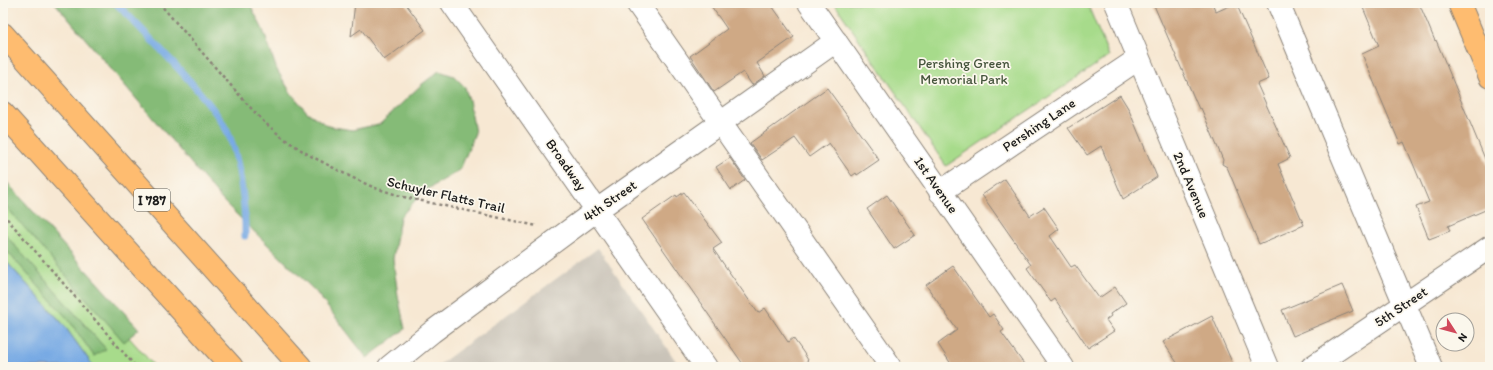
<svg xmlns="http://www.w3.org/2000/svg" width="1493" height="370" font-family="Itim,sans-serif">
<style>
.industrial{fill:#c9c3b8}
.green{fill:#a7db8b;stroke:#627c54}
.forest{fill:#85bb77;stroke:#506c4a}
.water{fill:#78aae4;stroke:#4a6380}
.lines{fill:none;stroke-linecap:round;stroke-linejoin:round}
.stream{stroke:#78aae4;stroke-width:7}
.building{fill:#cfa985}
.minor-casing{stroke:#8a8278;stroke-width:24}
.major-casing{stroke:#8a8278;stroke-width:24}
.highway-casing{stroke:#8a8278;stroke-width:24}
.path{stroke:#8a8278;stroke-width:2.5;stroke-dasharray:3 3;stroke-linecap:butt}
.minor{stroke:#fff;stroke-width:22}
.major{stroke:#febc70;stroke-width:22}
.highway{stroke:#febc70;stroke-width:22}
.labels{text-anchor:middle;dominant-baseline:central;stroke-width:3.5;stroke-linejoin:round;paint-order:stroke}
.shield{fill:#fbf7ec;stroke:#5f5e5a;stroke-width:1}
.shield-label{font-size:13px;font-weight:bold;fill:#1c1c1c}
.park-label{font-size:14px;fill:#46553d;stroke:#fbf7ec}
.street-label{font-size:14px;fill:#1c1c1c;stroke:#fbf7ec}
</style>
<rect width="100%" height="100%" fill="#fbf7ec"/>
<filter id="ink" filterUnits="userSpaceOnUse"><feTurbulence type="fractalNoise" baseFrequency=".025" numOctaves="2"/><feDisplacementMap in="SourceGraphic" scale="8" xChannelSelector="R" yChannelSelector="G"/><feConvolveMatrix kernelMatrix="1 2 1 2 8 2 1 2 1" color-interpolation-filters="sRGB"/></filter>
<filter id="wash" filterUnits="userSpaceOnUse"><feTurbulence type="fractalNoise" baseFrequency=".012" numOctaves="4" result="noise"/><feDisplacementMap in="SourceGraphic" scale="16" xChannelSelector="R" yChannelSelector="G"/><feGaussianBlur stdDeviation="0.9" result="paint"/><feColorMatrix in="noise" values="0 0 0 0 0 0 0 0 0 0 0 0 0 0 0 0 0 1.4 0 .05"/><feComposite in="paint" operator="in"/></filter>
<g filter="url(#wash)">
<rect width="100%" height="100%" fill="#f7e8d3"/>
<path class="industrial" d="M598,248L680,367H436Z"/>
<path class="green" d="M834,3H1087L1109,56L946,166Z
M3,194L155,367H94L63,324L3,258Z"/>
<path class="forest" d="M55,3H247L251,6L263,30L277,70L291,93L307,112L328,126L352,130L380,124L421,85L439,71L454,76L465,87L470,104L475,133L460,170L423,192L400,217L393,259L398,296L405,329L367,358L316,292L223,201Z
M3,178L139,329L124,342L3,203Z
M3,232L106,349L94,356L68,319L3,247Z"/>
<path class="water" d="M3,258L63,324L94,367H3Z"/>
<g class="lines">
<path class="stream" d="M116,3C140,28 164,52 187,78C201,94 215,110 226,129C239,154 246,208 245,236"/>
</g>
<g id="blocks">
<path class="building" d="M355,3H405L425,30L384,60L361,29L351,36Z
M709,3H770L794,37L757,63L765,76L752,85L743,72L714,92L690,56L727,29Z
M1153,3H1212L1216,12L1236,3L1269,79L1257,84L1290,158L1278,164L1304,225L1259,244L1227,167L1222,164L1223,160L1201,108L1199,109Z
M1361,3H1419L1435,41L1436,40L1490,171V208L1448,226L1450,231L1429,239L1416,207L1429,202L1404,142L1400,144L1362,54L1379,46Z
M827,88L879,160L857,175L856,173L852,176L829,143L809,157L795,138L762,160L750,143Z
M1120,95L1128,108L1157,177L1123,199L1101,146L1087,155L1068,128Z
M730,158L745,180L731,190L716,167Z
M1005,179L1030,216L1044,207L1059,229L1050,236L1071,267L1075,265L1099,298L1115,287L1126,303L1110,314L1111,316L1106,320L1114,331L1088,348L1055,299L1051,302L1027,268L1031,265L982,195Z
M684,192L722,243L713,249L758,313L765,308L788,342L793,338L803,352L808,360L800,367H745L642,219L676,195L677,197Z
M887,195L915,235L894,249L867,209Z
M953,266L989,317L993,314L1004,330L1001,332L1026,367H953L938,344L957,330L926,285Z
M1342,285L1353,311L1293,336L1282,310Z
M1212,316L1234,367H1180L1163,342Z"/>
</g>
</g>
<g filter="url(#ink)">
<use href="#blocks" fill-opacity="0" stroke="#8a8278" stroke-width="1"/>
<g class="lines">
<defs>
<path id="minor" d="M452,3L706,367
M637,3L891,367
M809,3L1063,367
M1116,3L1267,367
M1278,3L1431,367
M940,192L1138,59
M389,367L432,332L597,210L836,41
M1312,367L1490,247"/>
<path id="major" d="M1459,3L1490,77"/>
<path id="highway" d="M3,34L301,367
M3,113L232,367"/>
</defs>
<use href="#minor" class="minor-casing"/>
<use href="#major" class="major-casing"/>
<use href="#highway" class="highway-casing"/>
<path class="path" d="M159,3L248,105L264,122L283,138L309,155L349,176L375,188L404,197L537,226
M3,214L136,367"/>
<use href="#minor" class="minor"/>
<use href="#major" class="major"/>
<use href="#highway" class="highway"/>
</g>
</g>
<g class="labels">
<rect class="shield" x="134" y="189" width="36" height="22" rx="3"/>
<g class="shield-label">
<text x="152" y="200">I 787</text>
</g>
<g class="park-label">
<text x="964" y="63">Pershing Green<tspan x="964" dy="16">Memorial Park</tspan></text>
</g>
<g class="street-label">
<text transform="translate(1039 125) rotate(-34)">Pershing Lane</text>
<text transform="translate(566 165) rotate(55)">Broadway</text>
<text transform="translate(936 185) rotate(55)">1st Avenue</text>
<text transform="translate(1191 185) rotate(67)">2nd Avenue</text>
<text transform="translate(446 195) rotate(13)">Schuyler Flatts Trail</text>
<text transform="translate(610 201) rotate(-35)">4th Street</text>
<text transform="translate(1401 307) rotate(-34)">5th Street</text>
</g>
</g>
<rect width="1493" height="370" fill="none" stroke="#fbf7ec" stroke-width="16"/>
<g transform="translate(1455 332) rotate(126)"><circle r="19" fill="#fbf7ec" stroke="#a29f99"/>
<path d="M0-3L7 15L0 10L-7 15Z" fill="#d1495b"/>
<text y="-6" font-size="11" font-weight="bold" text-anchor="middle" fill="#1c1c1c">N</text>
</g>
</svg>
